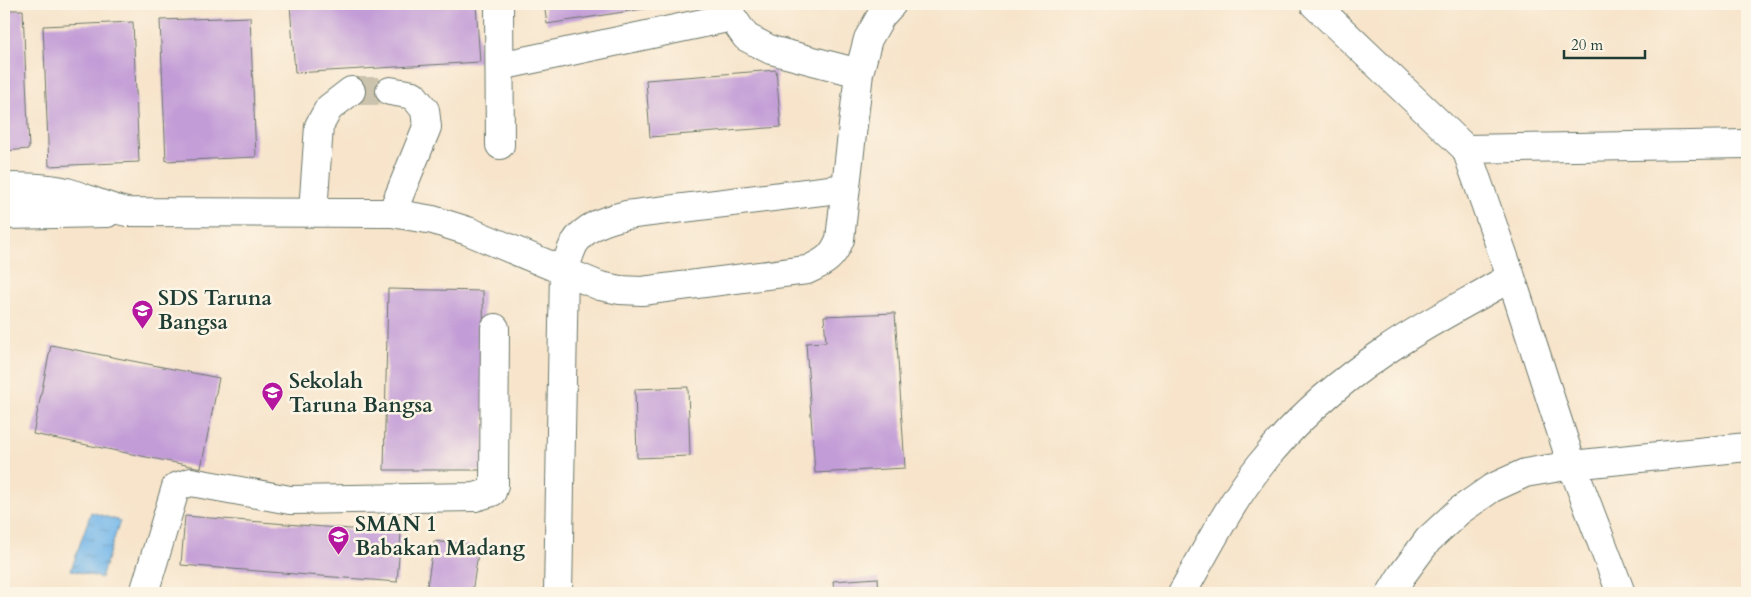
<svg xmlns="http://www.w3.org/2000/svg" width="1751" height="597" font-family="Cardo,serif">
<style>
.water{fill:url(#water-ripples);stroke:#4a7a8f}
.building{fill:#c29cd7}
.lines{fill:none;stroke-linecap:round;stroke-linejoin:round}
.minor-tunnel{stroke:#ccc3ad;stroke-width:28;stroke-dasharray:28 14;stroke-linecap:butt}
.minor-casing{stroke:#6b7769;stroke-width:30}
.minor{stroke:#fff;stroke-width:28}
.labels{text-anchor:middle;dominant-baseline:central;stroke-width:5;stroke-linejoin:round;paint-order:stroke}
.poi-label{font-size:21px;font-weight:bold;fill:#1f3d34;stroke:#fcf5e5;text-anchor:start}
</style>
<defs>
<pattern id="water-ripples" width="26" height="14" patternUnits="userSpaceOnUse" patternTransform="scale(1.25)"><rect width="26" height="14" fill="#75b7ea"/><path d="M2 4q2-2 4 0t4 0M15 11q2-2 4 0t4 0" fill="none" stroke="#5f96be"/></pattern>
</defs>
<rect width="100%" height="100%" fill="#fcf5e5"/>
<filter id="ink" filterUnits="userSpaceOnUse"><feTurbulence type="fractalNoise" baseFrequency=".02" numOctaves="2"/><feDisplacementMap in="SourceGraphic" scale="10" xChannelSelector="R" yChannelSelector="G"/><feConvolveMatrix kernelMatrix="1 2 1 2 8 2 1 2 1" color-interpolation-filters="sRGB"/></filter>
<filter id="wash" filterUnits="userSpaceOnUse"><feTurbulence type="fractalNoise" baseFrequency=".0096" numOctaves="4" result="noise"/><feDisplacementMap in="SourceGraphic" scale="20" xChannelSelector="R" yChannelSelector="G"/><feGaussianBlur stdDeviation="1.12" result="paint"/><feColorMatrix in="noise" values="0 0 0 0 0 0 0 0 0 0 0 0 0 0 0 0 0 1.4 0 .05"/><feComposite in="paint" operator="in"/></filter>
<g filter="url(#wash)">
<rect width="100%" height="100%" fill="#f7e4cb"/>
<path class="water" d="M91,512L120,521L101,578L71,570Z"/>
<g id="blocks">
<path class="building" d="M290,4H476L480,62L295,73Z
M544,4H668V5L547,24Z
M4,10H23L29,149L4,151Z
M250,17L256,157L166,161L160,20Z
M133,22L139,162L49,166L43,26Z
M776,70L781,127L650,137L646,80Z
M388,289L483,291L485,470H384Z
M895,313L905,468L815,473L806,343L826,342L824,316Z
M51,345L219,378L201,468L33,434Z
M688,387L690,456L637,458L635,389Z
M185,516L401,533L397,582L181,565Z
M434,541L479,547L472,593H426Z
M878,578L879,593H834L833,581Z"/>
</g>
</g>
<g filter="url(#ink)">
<use href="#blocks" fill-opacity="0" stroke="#6b7769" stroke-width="1"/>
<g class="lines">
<path class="minor-tunnel" d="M351,91H390"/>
<defs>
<path id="minor" d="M499,4L500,145
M728,4L732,17L746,37L771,50L859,73
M1314,4L1466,149L1511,277L1572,465L1621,593
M500,66L732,17
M390,91L413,95L425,110L427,127L392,213
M1466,149L1747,144
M4,187C25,187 46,187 67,192C87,198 106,208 127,212L392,213L433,220L468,231L600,286L620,290L642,291L807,270C825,262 833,257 840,239L859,73L868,39L881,16L892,4
M313,212L319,126L329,108L351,91
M4,215L107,213
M144,593L176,487L191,482L290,500L475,497L492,492L494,485L495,328
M558,593L564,271C567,262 570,252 574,244C585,226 606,220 626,215L846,188
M1182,593C1207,549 1230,503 1261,464C1295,420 1338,383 1384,352C1424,324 1469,302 1511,277
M1391,593L1402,575L1428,540L1459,511L1492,488L1525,473L1572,465L1747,447"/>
</defs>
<use href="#minor" class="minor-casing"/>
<use href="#minor" class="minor"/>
</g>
</g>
<defs>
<symbol id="school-pin" viewBox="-11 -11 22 30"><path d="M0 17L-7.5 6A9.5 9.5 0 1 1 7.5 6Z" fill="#b5179e" stroke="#fcf5e5"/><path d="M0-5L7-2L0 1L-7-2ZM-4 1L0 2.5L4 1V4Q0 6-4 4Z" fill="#fff"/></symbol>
</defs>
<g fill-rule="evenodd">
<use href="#school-pin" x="130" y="298" width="25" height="34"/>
<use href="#school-pin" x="260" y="380" width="25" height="34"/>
<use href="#school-pin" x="326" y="524" width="25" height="34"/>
</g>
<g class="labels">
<g class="poi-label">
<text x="158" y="298">SDS Taruna<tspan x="158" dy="24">Bangsa</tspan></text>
<text x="289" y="381">Sekolah<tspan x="289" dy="24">Taruna Bangsa</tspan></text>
<text x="355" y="524">SMAN 1<tspan x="355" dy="24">Babakan Madang</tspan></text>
</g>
</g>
<rect width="1751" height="597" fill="none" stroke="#fcf5e5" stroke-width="20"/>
<path d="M1564 50v8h81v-8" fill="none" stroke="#1f3d34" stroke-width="2.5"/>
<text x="1571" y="50" font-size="15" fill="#1f3d34" stroke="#fcf5e5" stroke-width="4" paint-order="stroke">20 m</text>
</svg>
